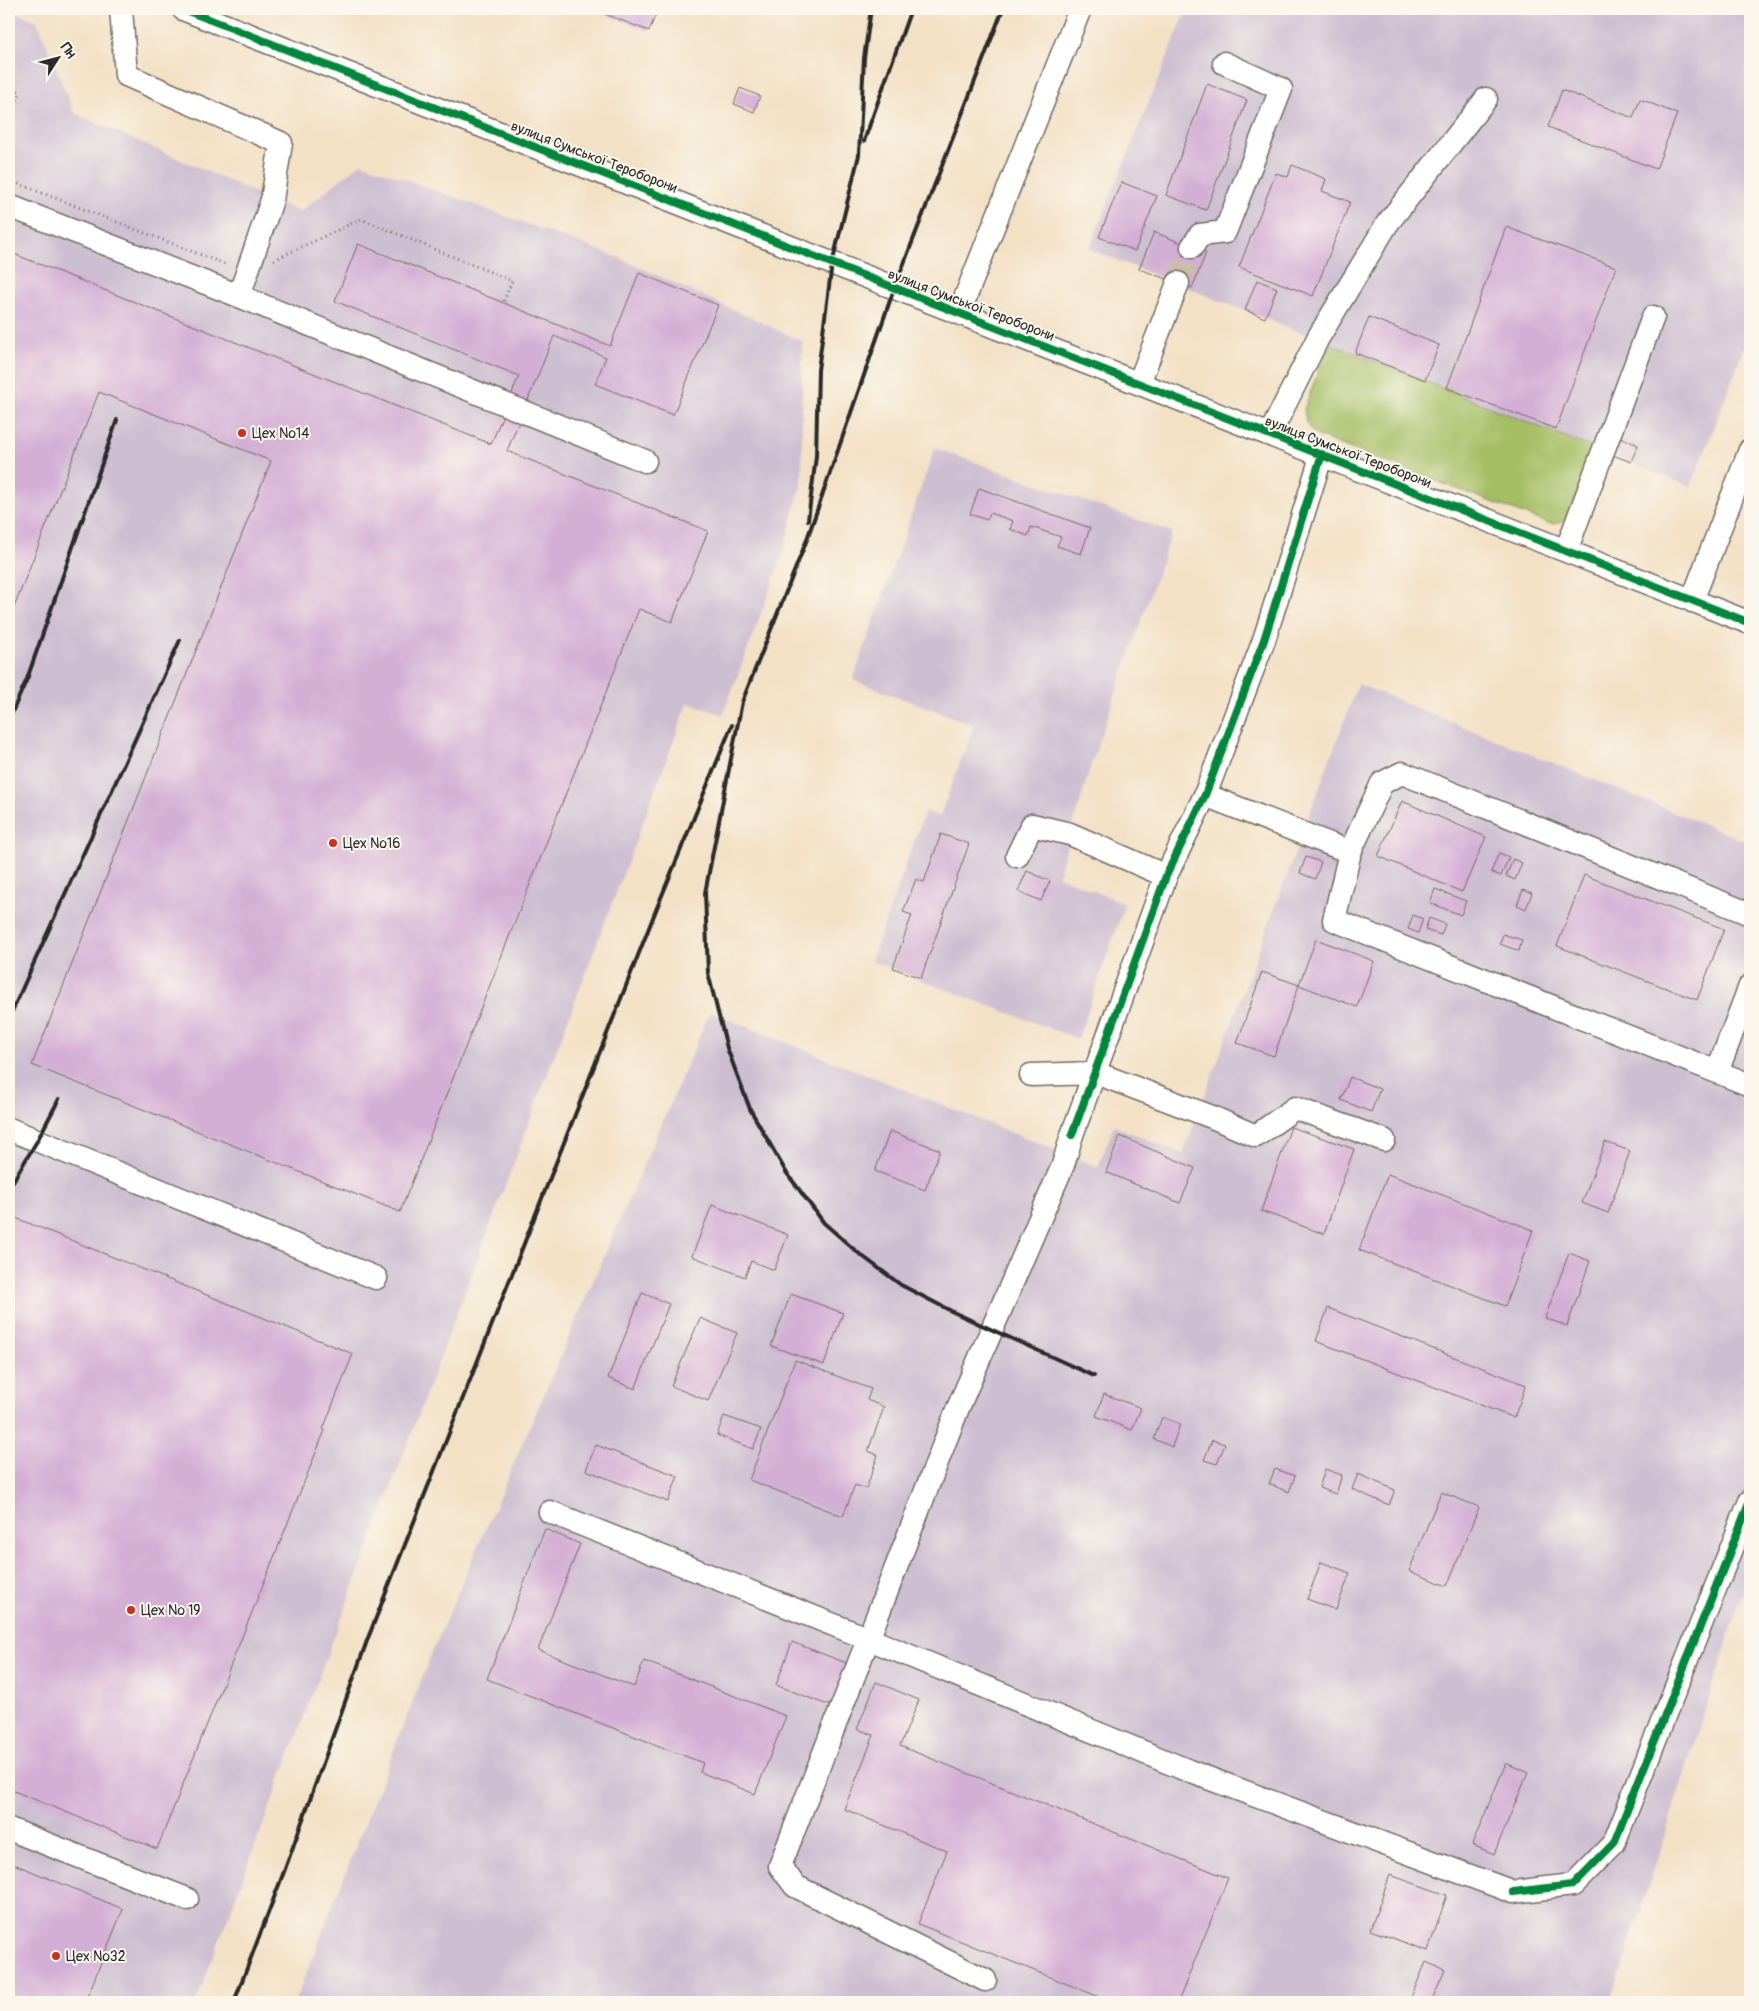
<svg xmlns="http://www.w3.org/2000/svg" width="1759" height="2011" font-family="Pangolin,sans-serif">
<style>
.industrial{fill:#cebed2}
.green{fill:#a5bd63;stroke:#687447}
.building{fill:#d4afd5}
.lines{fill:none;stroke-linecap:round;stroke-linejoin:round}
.minor-tunnel{stroke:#cbbda7;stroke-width:22;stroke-dasharray:22 11;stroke-linecap:butt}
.minor-casing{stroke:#716b61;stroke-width:25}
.path{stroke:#716b61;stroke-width:3;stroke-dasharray:1 4;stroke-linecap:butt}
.minor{stroke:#fff;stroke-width:22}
.rail{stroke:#2b2b2b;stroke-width:4}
.cycleway-casing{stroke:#fbf7ec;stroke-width:11}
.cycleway{stroke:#00873e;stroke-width:8}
.poi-dot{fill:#c8321e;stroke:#fbf7ec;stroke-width:2}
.labels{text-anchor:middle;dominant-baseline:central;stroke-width:4;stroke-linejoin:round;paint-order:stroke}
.street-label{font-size:14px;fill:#2b2b2b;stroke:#fbf7ec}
.poi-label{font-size:14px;fill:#2b2b2b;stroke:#fbf7ec;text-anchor:start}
</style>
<rect width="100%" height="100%" fill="#fbf7ec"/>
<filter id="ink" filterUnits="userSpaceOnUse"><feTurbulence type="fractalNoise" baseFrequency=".02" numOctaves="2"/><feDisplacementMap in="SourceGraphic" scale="10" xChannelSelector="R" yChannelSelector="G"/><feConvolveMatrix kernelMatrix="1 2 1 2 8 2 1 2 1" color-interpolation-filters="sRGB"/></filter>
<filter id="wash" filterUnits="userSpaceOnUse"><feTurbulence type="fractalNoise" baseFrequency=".0096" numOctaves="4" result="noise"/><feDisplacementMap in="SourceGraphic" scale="20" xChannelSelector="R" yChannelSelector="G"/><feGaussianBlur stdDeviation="1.12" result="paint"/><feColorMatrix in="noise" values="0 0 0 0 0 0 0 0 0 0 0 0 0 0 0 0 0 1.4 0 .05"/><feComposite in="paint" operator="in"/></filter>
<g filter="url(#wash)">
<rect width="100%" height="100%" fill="#f3e1c6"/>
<path class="industrial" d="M1187,9H1750V333L1691,487L1089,249Z
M9,10L37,21L74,113L272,200L300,212L361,163L617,257L802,341V482L781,560L723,715L688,703L196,2002H9Z
M935,448L1172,532L1091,765L1058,876L1125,904L1078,1039L871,961L925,811L940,816L974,725L853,680Z
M1358,684L1750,843V1571L1611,2002H295L432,1652L710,1012L1098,1167L1114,1126L1183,1154Z"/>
<path class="green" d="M1329,343L1593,448L1569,517C1562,523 1557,525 1547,523L1320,437L1312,432L1306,422L1304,409Z"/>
<g id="blocks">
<path class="building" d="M592,9H658L649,31Z
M1207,84L1247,100L1206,210L1166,195Z
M740,88L760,96L754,112L734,104Z
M1562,90L1633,118L1640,99L1677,114L1656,169L1548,127Z
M1292,165L1326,179L1322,191L1350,202L1313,296L1239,267L1276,173L1288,177Z
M1121,182L1157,196L1135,251L1099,237Z
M1506,227L1616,267L1556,429L1447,388Z
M1154,232L1206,253L1192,288L1139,269Z
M358,244L610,346L639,273L718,305L673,415L595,384L606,357L554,336L507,451L708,531L672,622L639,609L400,1212L32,1065L271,461L99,392L9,620V252L491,444L519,376L335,301Z
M1257,280L1277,288L1265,318L1245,310Z
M1369,317L1439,345L1425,380L1355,353Z
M1618,436L1638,445L1631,462L1610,454Z
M979,488L1090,528L1081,554L1057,546L1061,537L1031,527L1028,536L1010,529L1013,521L990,513L987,520L970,514Z
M1402,801L1486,837L1462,892L1378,856Z
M941,834L969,844L921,978L893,968L912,915L903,912L916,879L924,882Z
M1499,853L1509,857L1501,876L1491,872Z
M1306,857L1321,862L1315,879L1300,873Z
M1513,859L1522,863L1515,880L1506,876Z
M1027,871L1050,881L1041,901L1018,891Z
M1584,875L1724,929L1697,1000L1557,946Z
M1435,889L1466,901L1461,915L1430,903Z
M1523,890L1532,893L1526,909L1517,905Z
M1413,915L1423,919L1418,933L1408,929Z
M1429,918L1445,924L1441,935L1425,930Z
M1503,934L1522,940L1519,951L1500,944Z
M1316,939L1374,961L1357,1007L1299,985Z
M1262,972L1299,985L1274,1056L1237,1043Z
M1350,1077L1380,1089L1371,1112L1341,1100Z
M1291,1127L1354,1149L1324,1234L1261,1211Z
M890,1131L940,1150L925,1190L875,1171Z
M1120,1136L1195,1168L1180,1203L1106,1172Z
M1605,1142L1630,1151L1608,1213L1582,1203Z
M1388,1174L1533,1230L1505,1306L1359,1250Z
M712,1205L788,1235L774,1270L751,1261L745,1277L692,1256Z
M11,1216L353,1354L323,1429L325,1430L157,1849L9,1789V1221Z
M1569,1253L1590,1261L1567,1326L1545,1318Z
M642,1293L669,1304L635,1389L608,1378Z
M791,1294L843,1313L824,1365L771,1346Z
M1328,1308L1526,1385L1514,1418L1316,1341Z
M700,1318L737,1333L708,1401L671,1386Z
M795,1360L871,1389L867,1400L884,1407L868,1451L878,1455L866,1489L855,1485L843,1516L749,1480Z
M1104,1394L1141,1408L1132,1430L1096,1416Z
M724,1416L761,1429L753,1449L717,1435Z
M1162,1417L1180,1424L1172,1447L1154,1439Z
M1212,1440L1225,1444L1217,1464L1204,1460Z
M596,1445L678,1476L668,1502L586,1470Z
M1275,1469L1295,1476L1289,1492L1269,1484Z
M1325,1469L1342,1475L1336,1494L1319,1488Z
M1358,1474L1395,1490L1389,1505L1352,1489Z
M1441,1492L1479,1507L1447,1586L1409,1571Z
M545,1529L580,1544L538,1650L634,1687L644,1661L786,1716L755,1794L700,1772L703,1763L487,1679Z
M1321,1562L1350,1573L1336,1610L1307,1599Z
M792,1642L849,1664L833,1707L776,1685Z
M876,1682L919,1700L900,1746L1228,1878L1178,2002H1112L918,1924L947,1851L844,1809L874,1735L857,1729Z
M1506,1763L1528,1773L1494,1854L1472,1845Z
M9,1862L123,1909L85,2002H9Z
M1390,1875L1447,1895L1428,1951L1370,1930Z
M1426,1962L1445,1970L1431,2002H1409Z"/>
</g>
</g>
<g filter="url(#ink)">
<use href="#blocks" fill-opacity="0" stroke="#716b61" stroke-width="1"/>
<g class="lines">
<path class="minor-tunnel" d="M1178,283L1192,247"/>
<defs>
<path id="minor" d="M121,9L126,75L281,143L272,200L239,296
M183,9L1750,623
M9,206L239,296L645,461
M1192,247L1200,235L1225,232L1281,89L1224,63
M959,313L1080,9
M1139,383L1178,283
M1270,434L1318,338L1387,224L1486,99
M1566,551L1653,317
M1692,601L1750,450
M1205,795L1350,852L1334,920L1750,1085
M1350,852L1382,783L1402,773L1750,914
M1017,856L1032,825L1070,834L1166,876
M1717,1072L1750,986
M1031,1075L1096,1073L1212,1117L1256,1136L1295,1108L1384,1140
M9,1129L376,1278
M550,1512L869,1639L1189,1771L1513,1892L1573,1885L1614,1843L1750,1501
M9,1829L187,1899
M985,1980L795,1886L780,1866L958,1408L1063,1165L1072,1135L1166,876L1205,795L1264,640L1322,454"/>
</defs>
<use href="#minor" class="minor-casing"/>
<path class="path" d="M9,86L20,92L9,123
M9,180L227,265
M274,260L361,219L512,281L503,303"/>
<use href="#minor" class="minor"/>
<path class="rail" d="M1003,9L894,289L806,542L742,702L705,893L708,973L727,1048L750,1109L786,1172L824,1223L857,1252L901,1285L953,1312L1094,1376
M864,141L911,9
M808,520L816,456L818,370L832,264L859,155L864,58L871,9
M9,719L27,679L117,420
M9,1018L180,640
M9,1188L37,1141L59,1099
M234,2002L285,1869L368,1638L656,910L732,725
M1746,2002L1750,1992"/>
<defs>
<path id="cycleway" d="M183,9L1750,623
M1072,1135L1166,876L1205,795L1264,640L1322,454
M1513,1892L1573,1885L1614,1843L1750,1501"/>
</defs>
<use href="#cycleway" class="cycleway-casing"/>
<use href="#cycleway" class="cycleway"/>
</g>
</g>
<g class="poi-dot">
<circle cx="242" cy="433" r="5"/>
<circle cx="333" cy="843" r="5"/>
<circle cx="131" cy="1610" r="5"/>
<circle cx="56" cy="1956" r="5"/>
</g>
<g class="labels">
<g class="street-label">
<text transform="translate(594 157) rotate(21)">вулиця Сумської Тероборони</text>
<text transform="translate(971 305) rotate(21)">вулиця Сумської Тероборони</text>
<text transform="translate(1348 452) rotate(21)">вулиця Сумської Тероборони</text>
</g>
<g class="poi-label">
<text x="252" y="433">Цех №14</text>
<text x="343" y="843">Цех №16</text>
<text x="141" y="1610">Цех № 19</text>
<text x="66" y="1956">Цех №32</text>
</g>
</g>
<rect width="1759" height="2011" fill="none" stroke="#fbf7ec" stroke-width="30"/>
<g transform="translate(58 58) rotate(54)" stroke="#fbf7ec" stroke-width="4" paint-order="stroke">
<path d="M0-4L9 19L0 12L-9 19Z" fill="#2b2b2b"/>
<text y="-8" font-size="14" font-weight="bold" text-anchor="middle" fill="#2b2b2b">Пн</text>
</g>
</svg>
